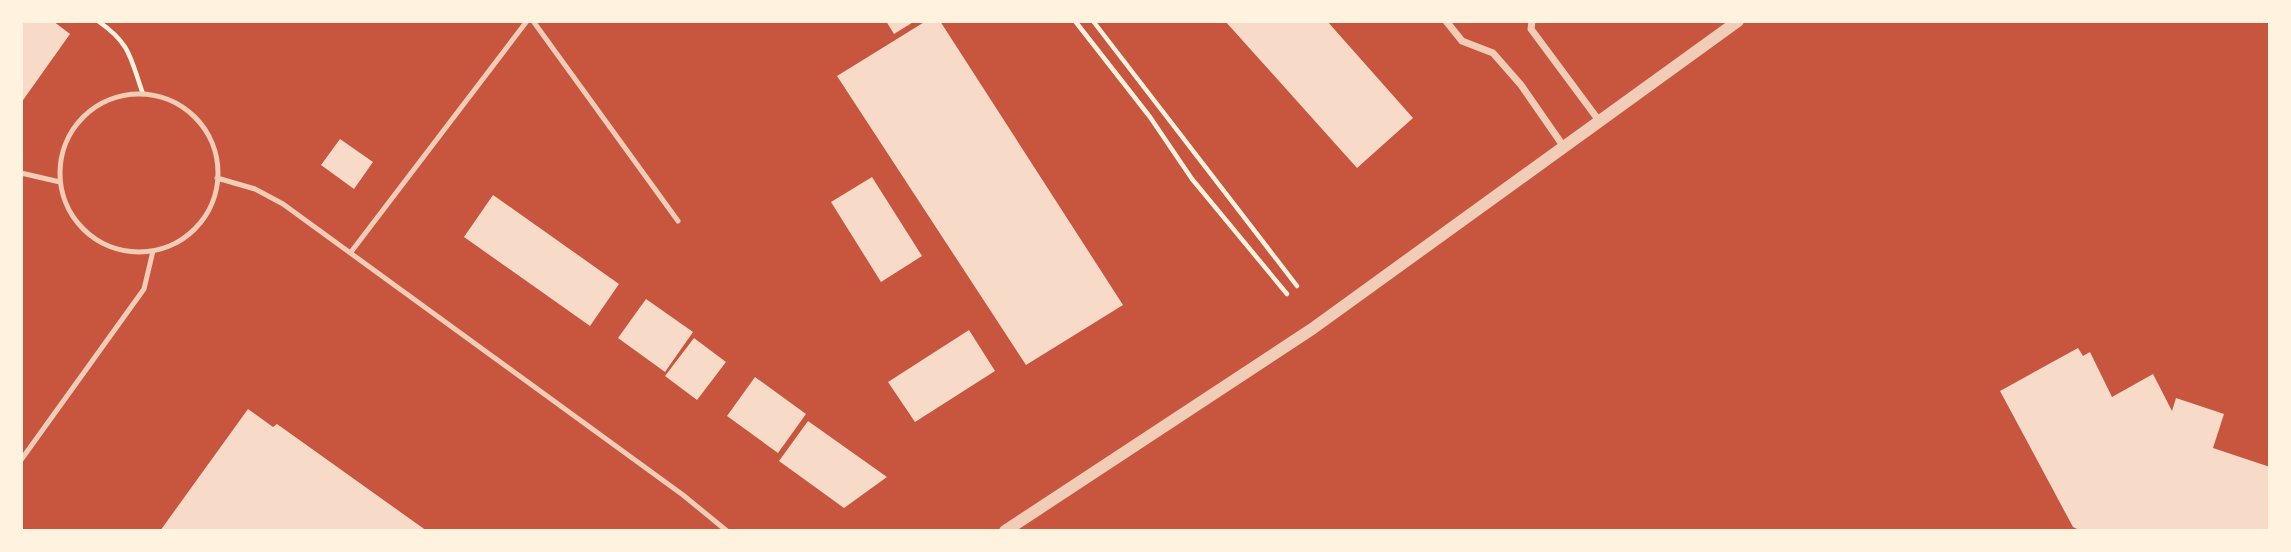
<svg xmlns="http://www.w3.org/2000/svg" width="2291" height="552" font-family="Inter,sans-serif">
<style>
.building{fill:#f7dbc8}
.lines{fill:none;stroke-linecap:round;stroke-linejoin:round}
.path{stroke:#fff3e0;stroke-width:4.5}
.service{stroke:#f1ccb7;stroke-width:5}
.minor{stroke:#f1ccb7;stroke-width:7}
.tertiary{stroke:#f1ccb7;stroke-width:12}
</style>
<rect width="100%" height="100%" fill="#c8553d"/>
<path class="building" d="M21,21H53L70,34L21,103Z
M886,21H915L894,34Z
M926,21H940L1123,305L1026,365L837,76Z
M1225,21H1327L1413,118L1357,168Z
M340,139L373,162L354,189L321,165Z
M872,177L922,256L881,282L831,202Z
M493,195L619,284L590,326L464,237Z
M646,299L693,332L665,372L618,338Z
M969,330L995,371L915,422L888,382Z
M694,338L726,362L697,400L665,376Z
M2078,348L2083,356L2090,352L2112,397L2153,374L2172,411L2176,398L2224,414L2213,448L2270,467V531H2081L2073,527L2000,391Z
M755,377L806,414L778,453L727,416Z
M248,409L273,427L277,424L427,531H160Z
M808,421L887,477L844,508L779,461Z"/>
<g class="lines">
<path class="path" d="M98,21C131,44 130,57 143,94
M1075,21L1150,117L1192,179L1287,294
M1093,21L1297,286"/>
<path class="service" d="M533,21L678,221
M60 173a79 79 0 1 1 158 0a79 79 0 1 1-158 0Z
M21,173L60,182
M217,178L255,189L283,204L683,495L727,531
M351,252L527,21
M21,460L144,289L153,251"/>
<path class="minor" d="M1446,21L1462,41L1493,53L1521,85L1564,147
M1532,21L1531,29L1600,122"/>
<path class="tertiary" d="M1005,531L1312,329L1738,21"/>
</g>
<rect width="2291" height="552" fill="none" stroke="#fff3e0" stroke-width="46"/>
</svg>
